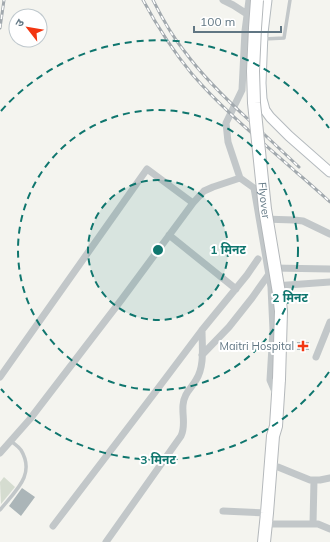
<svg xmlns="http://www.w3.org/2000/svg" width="330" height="542" font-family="Mulish,'Noto Sans Devanagari',sans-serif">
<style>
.green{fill:#d5dcd0}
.building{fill:#abb5b8}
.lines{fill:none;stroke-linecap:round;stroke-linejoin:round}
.secondary-casing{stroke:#b4babe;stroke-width:11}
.highway-casing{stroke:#b4b8bb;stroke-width:14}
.lane{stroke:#c2c7c9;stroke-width:3.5}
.street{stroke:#c2c7c9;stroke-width:7}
.secondary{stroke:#fff;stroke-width:9}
.highway{stroke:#fff;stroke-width:12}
.rail-casing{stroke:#a2a9ae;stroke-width:3}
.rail{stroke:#fff;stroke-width:1.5;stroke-dasharray:4.5;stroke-linecap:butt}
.highway-bridge-casing{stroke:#b4b8bb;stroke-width:14;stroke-linecap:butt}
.highway-bridge{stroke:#fff;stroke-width:12}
.ring{fill:none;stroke:#0f766e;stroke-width:2;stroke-dasharray:7 5}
.poi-dot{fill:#f23611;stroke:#fff;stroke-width:1.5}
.labels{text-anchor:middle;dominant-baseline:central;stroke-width:4;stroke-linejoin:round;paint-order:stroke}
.street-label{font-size:11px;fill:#607683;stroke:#fff}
.poi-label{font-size:11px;fill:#607683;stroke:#fff;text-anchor:end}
.centre{fill:#0f766e;stroke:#fff;stroke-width:2}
.ring-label{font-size:12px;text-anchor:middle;font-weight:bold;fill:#0f766e;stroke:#fff;stroke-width:4;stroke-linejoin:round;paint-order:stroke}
</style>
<rect width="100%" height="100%" fill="#f4f4ef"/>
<path class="green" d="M4,477L15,487L1,504L0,482Z"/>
<path class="building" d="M297,342H309V350H297Z
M22,488L35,497L21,516L9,506Z"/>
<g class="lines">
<defs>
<path id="secondary" d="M267,0L263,33L261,83L262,99L265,110L270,117L289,136L330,172"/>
<path id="highway" d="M264,542L267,513L273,436L276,426L279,379"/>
</defs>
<use href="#secondary" class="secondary-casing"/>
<use href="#highway" class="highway-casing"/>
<path class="lane" d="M264,39L284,38L290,0
M0,510C15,491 36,475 21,450C18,446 14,444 11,441"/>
<path class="street" d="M223,0L233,5L247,14
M249,0L245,31L242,90L226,123L228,142L240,178L254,188L271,287L273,330L270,380L276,394
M263,219L294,220L303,221L330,234
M169,235L236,289
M272,268L330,269
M274,286L330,282
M202,355L229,327L252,298L269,274
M316,357L330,322
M0,377L147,169L193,203
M0,453L30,419L122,299L193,203L204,191L213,187L240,178
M278,467L310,480H320L330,478
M223,511L267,513
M273,524H318L330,529
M313,524L314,480
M53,526L153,395L202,330L247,275L258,259
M106,542L181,436C186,426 182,415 183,405C184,393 191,389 196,380C205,366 202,346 202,330"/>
<use href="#secondary" class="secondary"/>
<use href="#highway" class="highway"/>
<defs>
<path id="rail" d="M143,0C157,26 173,51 192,74C223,110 260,140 296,172C308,182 319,192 330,202
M153,0C162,18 172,36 185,52C204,78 227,100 250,121C267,137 283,152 299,167
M0,28L4,0"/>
</defs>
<use href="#rail" class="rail-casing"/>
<use href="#rail" class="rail"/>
<defs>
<g id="highway-bridge">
<path id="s1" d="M257,0L255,28L253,71L254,103L265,209L279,293L281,311L279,379"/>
</g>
</defs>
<use href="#highway-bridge" class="highway-bridge-casing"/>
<use href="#highway-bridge" class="highway-bridge"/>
</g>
<circle cx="158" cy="250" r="70" fill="#0f766e" fill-opacity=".12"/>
<g class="ring">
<circle cx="158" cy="250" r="70"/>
<circle cx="158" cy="250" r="140"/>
<path d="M329 372A210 210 0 0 1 1 389M1 111A210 210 0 0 1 329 128"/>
</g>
<path class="poi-dot" d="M301 340h4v4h4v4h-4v4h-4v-4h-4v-4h4z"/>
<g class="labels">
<g class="street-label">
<text stroke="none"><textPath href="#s1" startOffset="201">Flyover</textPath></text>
</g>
<g class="poi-label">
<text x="294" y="346">Maitri Hospital</text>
</g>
</g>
<circle cx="158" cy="250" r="6" class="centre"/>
<g class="ring-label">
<text x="228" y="254">1 मिनट</text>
<text x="290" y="302">2 मिनट</text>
<text x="158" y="464">3 मिनट</text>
</g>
<g transform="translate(28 28) rotate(301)"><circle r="19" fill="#ffffff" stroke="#bfc8cd"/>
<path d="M0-3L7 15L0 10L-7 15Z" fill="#f23611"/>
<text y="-6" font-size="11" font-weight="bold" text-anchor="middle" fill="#607683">उ</text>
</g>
<path d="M194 26v6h87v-6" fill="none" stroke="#607683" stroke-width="2"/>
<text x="200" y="26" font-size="12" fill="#607683" stroke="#ffffff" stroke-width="3" paint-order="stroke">100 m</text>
</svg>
